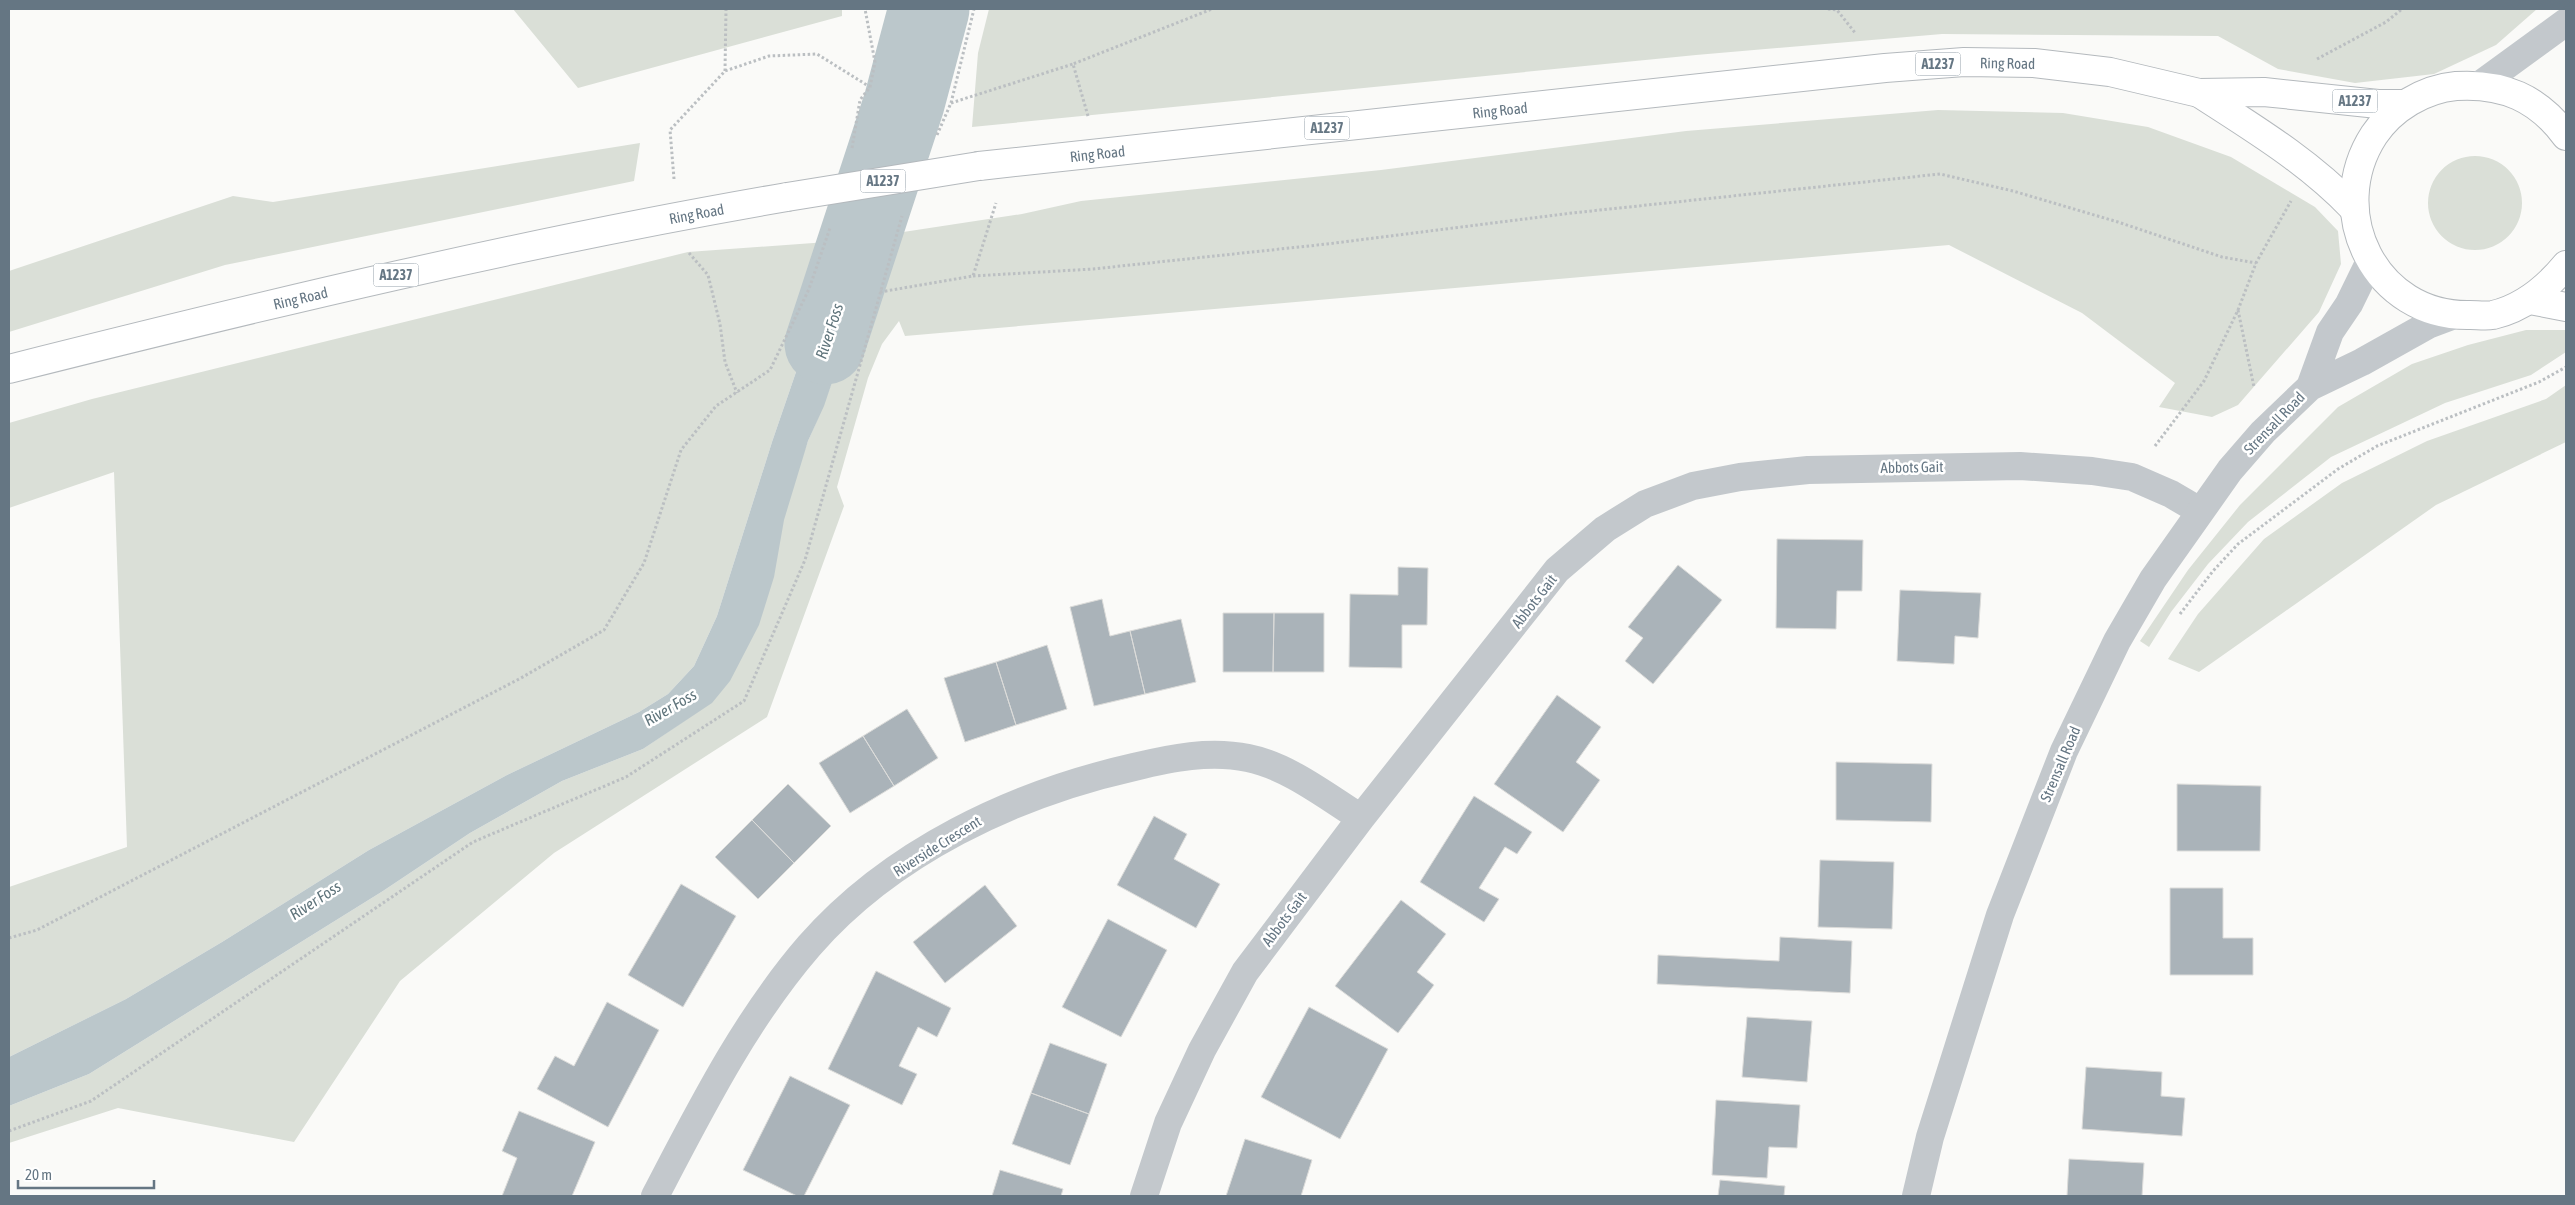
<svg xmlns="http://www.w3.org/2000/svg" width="2575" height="1205" font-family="'Asap Condensed',sans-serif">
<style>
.green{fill:#dadfd7}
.water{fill:#bbc7cb}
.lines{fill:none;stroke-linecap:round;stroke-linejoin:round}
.river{stroke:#bbc7cb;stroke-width:81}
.building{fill:#aab3b9;stroke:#dcdcda}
.trunk-casing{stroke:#b4b9bd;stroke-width:30}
.path{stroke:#bbbfc2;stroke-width:3;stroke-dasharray:2.5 2.5;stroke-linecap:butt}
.minor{stroke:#c3c8cc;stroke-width:28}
.tertiary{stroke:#c3c8cc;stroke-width:28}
.trunk{stroke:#fff;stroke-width:28}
.trunk-bridge-casing{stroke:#b4b9bd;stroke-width:30;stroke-linecap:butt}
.trunk-bridge{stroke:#fff;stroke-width:28}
.labels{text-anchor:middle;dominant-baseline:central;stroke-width:5;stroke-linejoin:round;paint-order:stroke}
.shield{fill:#fff;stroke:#939fa8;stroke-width:1}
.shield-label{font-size:14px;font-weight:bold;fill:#657683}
.street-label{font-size:15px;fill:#657683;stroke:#fff}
.water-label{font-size:16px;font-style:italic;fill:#60757c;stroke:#fff}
</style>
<rect width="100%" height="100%" fill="#fafaf8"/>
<path class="green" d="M513,9H842V16L578,88Z
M989,9H2537L2496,45L2434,74L2355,83L2278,69L2218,36L1942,34L1696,55L972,127L978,53Z
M1938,110L2063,113L2148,127L2231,157L2315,207L2338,231L2341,264L2319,312L2238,405L2212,417L2159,407L2175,383L2082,313L1949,245L905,336L899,321L882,344L868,378L837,487L844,506L767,717L554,853L400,981L294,1142L118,1108L9,1143V1106L89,1074L383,891L470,833L562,781L643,749L712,702L808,441C838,375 858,306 877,236L1022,214L1081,201L1381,170L1686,131Z
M640,143L634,181L225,265L9,332V271L233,196L273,202Z
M2428 203a47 47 0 1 1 94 0a47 47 0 1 1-94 0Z
M841,241L772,442L717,616L694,666L668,694L639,712L507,775L369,850L222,942L126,999L9,1057V887L127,847L114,472L9,508V423L92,399L688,252Z
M2526,330H2566V352L2531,375L2445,403L2331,457L2248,522L2208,564L2171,612L2149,647L2140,641L2188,570L2240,505L2338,407L2412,364L2468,345Z
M2566,385V442L2436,505L2199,672L2168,659L2198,614L2264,539L2342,483L2427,441L2546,399Z"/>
<path class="water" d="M877,236L858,306L824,406L808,441L784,520L774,577L759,625L730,681L712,703L643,749L562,781L470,833L383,891L89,1074L9,1106V1057L126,999L222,942L369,850L507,775L639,712L668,694L694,666L717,616L772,442L841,241Z"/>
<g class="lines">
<path class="river" d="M825,344L904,103L929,9"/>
</g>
<path class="building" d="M1777,539L1863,540L1862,591H1837L1836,629L1776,628Z
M1678,565L1722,600L1653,684L1625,661L1643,638L1628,627Z
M1398,567L1428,568L1427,625H1402V668L1349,667L1350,594L1398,595Z
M1900,590L1981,593L1978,638L1955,636L1954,664L1897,661Z
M1102,599L1110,636L1130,631L1145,694L1094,706L1070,607Z
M1223,613H1274L1273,672H1223Z
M1274,613H1324V672H1273Z
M1181,619L1196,682L1145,694L1130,631Z
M1047,645L1067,709L1016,725L996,662Z
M996,662L1016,725L965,742L944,678Z
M1557,695L1601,727L1576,762L1600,780L1563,832L1494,784Z
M907,709L938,758L894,786L863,736Z
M863,736L894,786L850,813L819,763Z
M1836,762L1932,764L1931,822L1836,820Z
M788,784L831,826L794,863L752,820Z
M2177,784L2261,786L2260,851H2177Z
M1474,796L1532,832L1517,854L1505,847L1479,888L1499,899L1484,922L1420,882Z
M1154,816L1187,834L1174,859L1220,884L1196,928L1117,885Z
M752,820L794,863L758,899L715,857Z
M1820,860L1894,862L1892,929L1818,927Z
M681,884L736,916L683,1007L628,975Z
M985,885L1017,926L945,983L913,942Z
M2170,888H2223V938H2253V975H2170Z
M1401,900L1446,934L1417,972L1434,985L1398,1033L1335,986Z
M1108,919L1167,950L1121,1037L1062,1007Z
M1780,937L1852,941L1850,993L1657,984L1658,955L1779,961Z
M876,971L951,1008L937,1037L918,1027L899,1066L917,1074L902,1105L828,1069Z
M607,1002L659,1030L608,1127L537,1089L555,1056L574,1066Z
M1309,1007L1388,1049L1340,1139L1261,1097Z
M1747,1017L1812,1021L1807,1082L1742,1077Z
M1050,1043L1107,1064L1089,1114L1031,1093Z
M2086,1067L2162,1072L2161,1096L2185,1098L2182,1136L2082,1129Z
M790,1076L850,1105L804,1196H797L743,1170Z
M1031,1093L1089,1114L1070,1165L1012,1144Z
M1716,1100L1800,1105L1797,1148L1769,1147L1767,1178L1712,1175Z
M519,1111L595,1142L572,1196H502L517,1158L502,1151Z
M1245,1139L1312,1160L1301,1196H1226Z
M2069,1159L2144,1163L2142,1196H2067Z
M1000,1170L1063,1189L1061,1196H992Z
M1720,1180L1785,1186L1784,1196H1718Z"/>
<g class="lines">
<defs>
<g id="trunk">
<path d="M2199,93C2253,128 2308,161 2353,208"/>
<path d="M2566,136C2538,98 2503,83 2456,86C2424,89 2392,108 2374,135C2324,212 2375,317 2470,315C2477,315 2486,316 2493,315C2523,308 2547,288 2566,265"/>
<path id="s1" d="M979,166L1885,68L1964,62L2034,63L2110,72L2199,93L2264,92L2378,104H2404"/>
<path d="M2530,300L2566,307"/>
<path id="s2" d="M9,369C267,304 525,242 787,197"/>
</g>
</defs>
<use href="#trunk" class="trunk-casing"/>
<path class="path" d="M1828,9L1837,10L1856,34
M2317,59L2386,22L2402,9
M725,71L726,9
M951,103L1073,64
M1088,116L1073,64L1212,9
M937,135L951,103L974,9
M852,148L860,100L870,87L875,62L865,9
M674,179L670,130L725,71L769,56L817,54L870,87
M689,253L708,275L720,324L725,362L737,393
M973,276L1093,269L1327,244L1572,213L1940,174L2013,191L2118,222L2222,257L2256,263
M880,292L973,276L996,203
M2238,310L2254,387
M2155,446L2204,381L2238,310L2256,263L2291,201
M2180,614L2213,571L2238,544L2338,469L2377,446L2539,382L2566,367
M9,938L37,930L521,678L604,630L644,563L681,450L716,406L770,370L809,289L830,228
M9,1131L91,1101L473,842L626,777L744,701L805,560L902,216"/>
<path class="minor" d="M655,1196C700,1110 745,1020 809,946C891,852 1014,794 1134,767C1171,758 1210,750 1248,758C1288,766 1326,796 1361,818
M1144,1196L1168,1123L1202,1050L1245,972L1361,818L1557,570L1605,529L1645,504L1693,486L1740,477L1808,470L2020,466L2092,471L2132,477L2171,494L2200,511"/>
<path class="tertiary" d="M2481,84L2566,22
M2310,387L2330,332L2349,304L2370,261
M1916,1196L1930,1137L2000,915L2064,751L2117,641L2153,579L2230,470L2263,432L2310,387L2362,362L2428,325L2452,316"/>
<use href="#trunk" class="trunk"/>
<defs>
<path id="trunk-bridge" d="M787,197L979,166"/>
</defs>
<use href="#trunk-bridge" class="trunk-bridge-casing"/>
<use href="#trunk-bridge" class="trunk-bridge"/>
</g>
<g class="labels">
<g class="shield">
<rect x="1915.5" y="52.5" width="45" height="23" rx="4"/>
<rect x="2332.5" y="89.5" width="45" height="23" rx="4"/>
<rect x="1304.5" y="116.5" width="45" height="23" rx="4"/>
<rect x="860.5" y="169.5" width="45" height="23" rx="4"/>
<rect x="373.5" y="263.5" width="45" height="23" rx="4"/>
</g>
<g class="shield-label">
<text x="1938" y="64">A1237</text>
<text x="2355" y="101">A1237</text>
<text x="1327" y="128">A1237</text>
<text x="883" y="181">A1237</text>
<text x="396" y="275">A1237</text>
</g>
<g class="street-label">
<text stroke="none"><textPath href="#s1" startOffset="1034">Ring Road</textPath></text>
<text stroke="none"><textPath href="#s1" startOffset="524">Ring Road</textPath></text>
<text stroke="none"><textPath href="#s1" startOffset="119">Ring Road</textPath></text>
<text stroke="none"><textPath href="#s2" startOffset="705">Ring Road</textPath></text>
<text stroke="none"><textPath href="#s2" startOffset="300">Ring Road</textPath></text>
<text transform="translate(2274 423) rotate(-46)">Strensall Road</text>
<text transform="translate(1912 467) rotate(-1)">Abbots Gait</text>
<text transform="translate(1534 601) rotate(-52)">Abbots Gait</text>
<text transform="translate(2060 764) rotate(-67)">Strensall Road</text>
<text transform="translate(937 846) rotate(-32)">Riverside Crescent</text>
<text transform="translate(1284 919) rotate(-53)">Abbots Gait</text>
</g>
<g class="water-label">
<text transform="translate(829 331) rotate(-72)">River Foss</text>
<text transform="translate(670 707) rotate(-30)">River Foss</text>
<text transform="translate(315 900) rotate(-33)">River Foss</text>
</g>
</g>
<rect width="2575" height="1205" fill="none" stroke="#657683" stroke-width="20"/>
<path d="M18 1180v8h136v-8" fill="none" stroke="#657683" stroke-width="2.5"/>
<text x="25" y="1180" font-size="15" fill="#657683" stroke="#ffffff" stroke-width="4" paint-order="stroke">20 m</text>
</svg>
